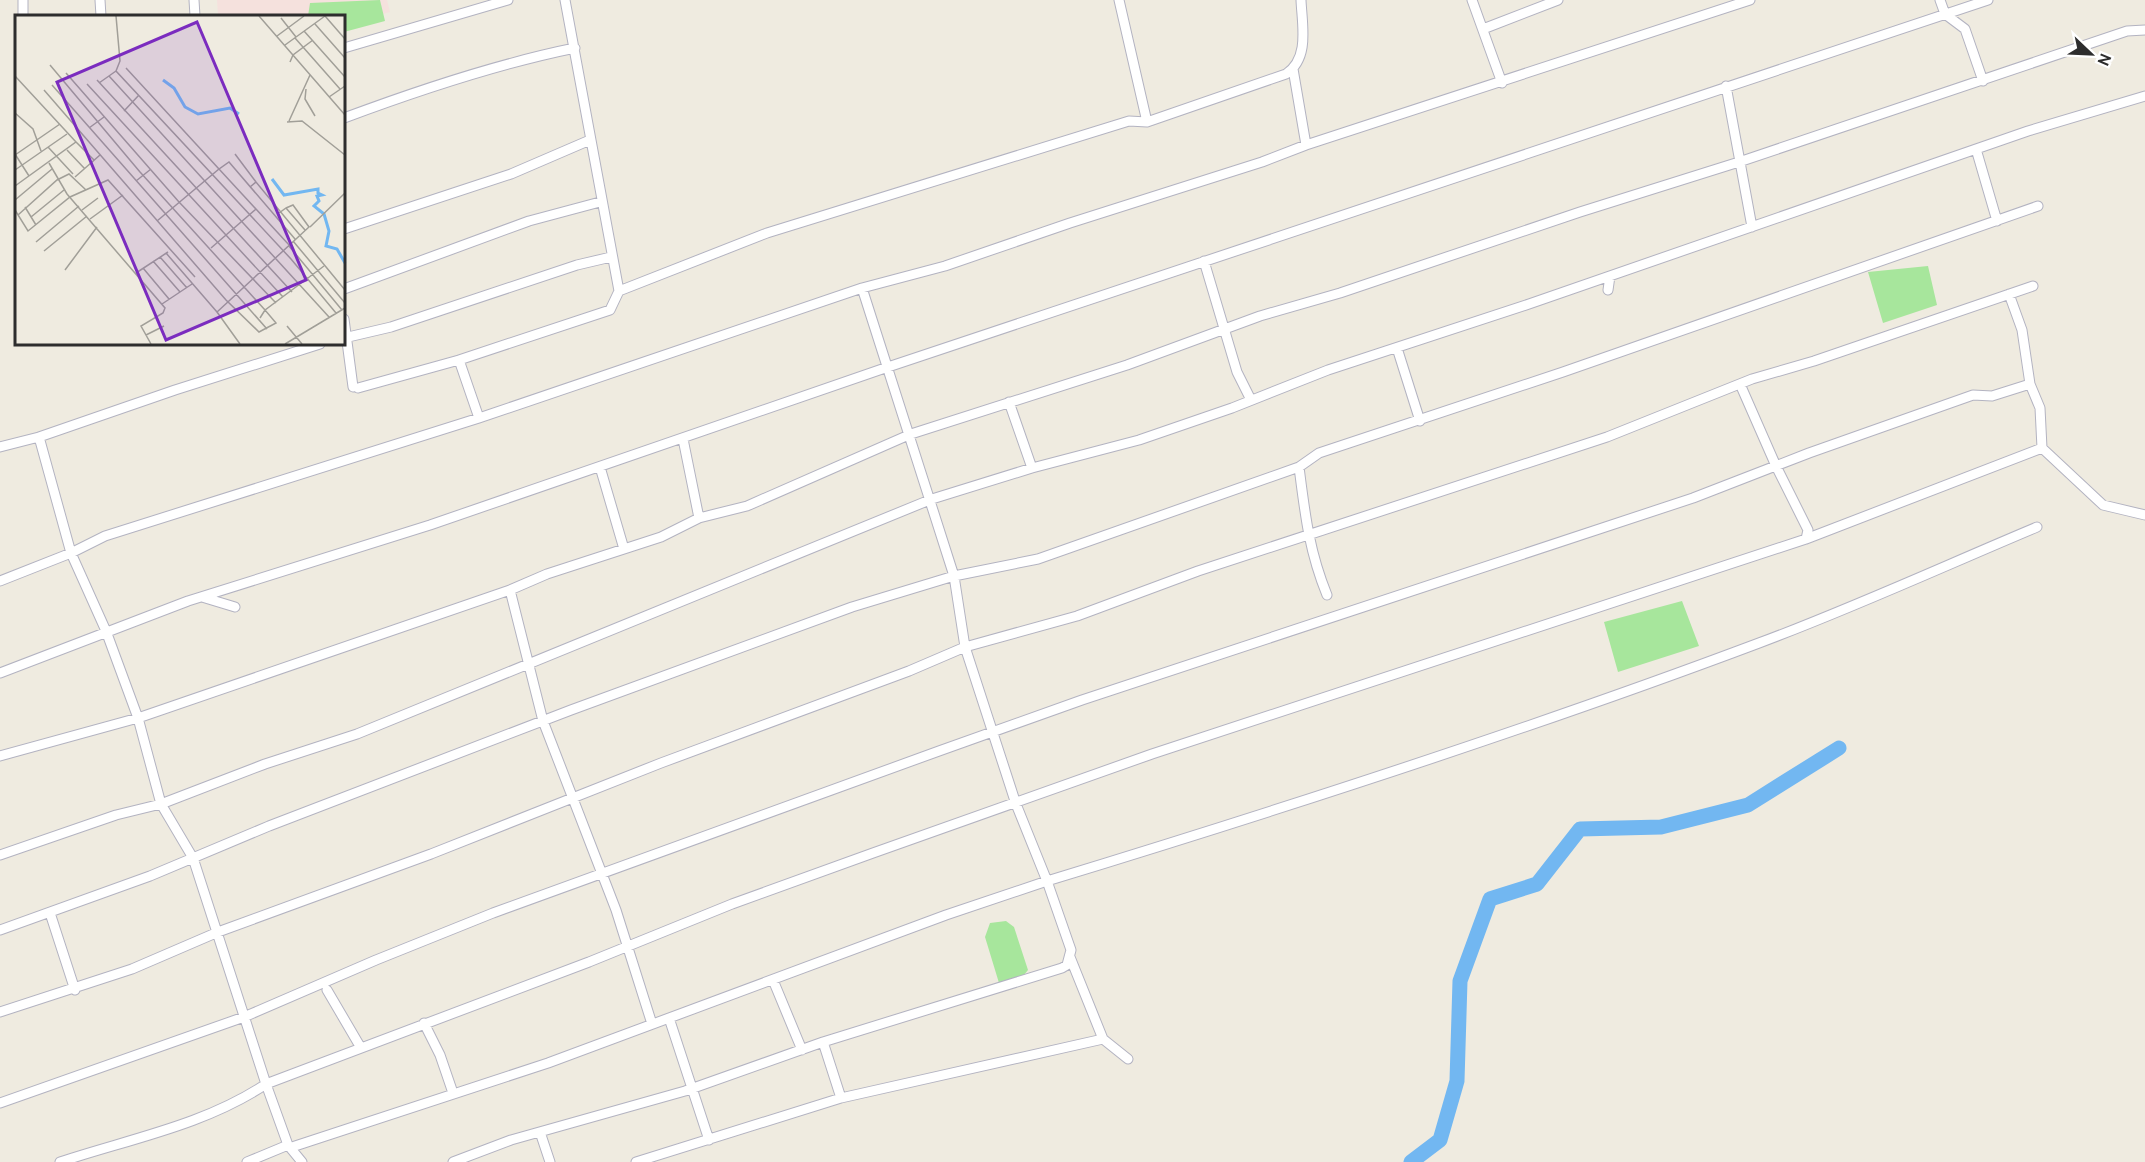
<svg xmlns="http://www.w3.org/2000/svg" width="2145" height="1162" font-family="Cabin,sans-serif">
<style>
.medical{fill:#f5e1dd}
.green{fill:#a7e69c}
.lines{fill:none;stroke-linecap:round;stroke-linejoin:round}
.river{stroke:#72b7f1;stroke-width:15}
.street-casing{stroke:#b3b3c1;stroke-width:11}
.street{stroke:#fff;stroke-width:9}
.inset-river{fill:none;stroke:#72b7f1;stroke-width:3}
.inset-road{fill:none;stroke:#a19f98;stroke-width:1.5}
.view{fill:#7b2cbf;fill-opacity:0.15;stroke:#7b2cbf;stroke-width:3}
.inset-edge{fill:none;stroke:#2d2d2d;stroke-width:3}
</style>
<rect width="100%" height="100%" fill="#efebe0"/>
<path class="medical" d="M217,0H387L390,12L344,25V16H218Z"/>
<path class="green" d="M380,0L385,21L344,32V16H308L310,3Z
M1928,266L1937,305L1883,323L1868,272Z
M1682,601L1699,646L1618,672L1604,622Z
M1006,921L1014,927L1028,970C1021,980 1011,981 999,983L985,937L990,923Z"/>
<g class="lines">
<path class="river" d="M1411,1162L1440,1140L1457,1081L1460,981L1490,899L1537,884L1580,829L1661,827L1748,805L1839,748"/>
<defs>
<path id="street" d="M23,0V14
M100,0L101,16
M194,0L195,16
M565,0L619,291
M1119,0L1147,122
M1472,0L1502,83
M1940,0L1945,14L1965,29L1983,81
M1483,29L1558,0
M344,48L508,0
M1293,69L1306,145
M1726,86L1752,227
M344,118C419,90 496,64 575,48
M1976,149L1997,221
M344,229L511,174L590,140
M1204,261L1237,372L1251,400
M344,289L529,221L600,202
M1608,290L1610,276
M2009,294L2022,330L2030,384L2040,408L2042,448
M344,319L353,387
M344,338L391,327L577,265L611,257
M1397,348L1420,421
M459,360L479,418
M1740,384L1776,466L1808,530L1806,539
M358,388L459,360L610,310L619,291L767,233L1129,121L1147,122L1286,74C1310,58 1302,25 1301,0
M1009,402L1032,468
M39,437L175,390L320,344
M683,439L699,518
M0,447L39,437L71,553L106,631L138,718L161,804L193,858L266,1084L288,1145L302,1162
M600,467L624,549
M1299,467C1305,514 1309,551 1327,595
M0,581L71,553L105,536L479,418L862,288L945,266L1070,223L1262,162L1306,145L1750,0
M510,590L543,721L616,910L652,1024
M202,597L235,607
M0,673L188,601L430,525L888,367L1988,0
M0,756L138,718L510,590L547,574L661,537L699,518L747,506L911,434L1127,365L1260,316L1340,293L1580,212L1739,162L2127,31L2145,30
M0,855L116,815L161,804L265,764L357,734L932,499L1032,468L1139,440L1232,408L1328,370L1529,304L2028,131L2145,96
M50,913L75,990
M0,930L150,876L269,826L571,710L852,607L954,576L1038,559L1299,467L1319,453L1563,372L2038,206
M1070,957L1103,1039L1128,1059
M773,980L802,1050
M327,990L361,1048
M0,1012L132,969L218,932L431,854L661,763L909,671L965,647L1077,616L1198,571L1607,437L1752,379L1814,361L2033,286
M669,1018L709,1140
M424,1023L440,1055L453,1093
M841,1098L1103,1039
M0,1103L244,1017L376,960L493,913L939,751L1082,700L1693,498L1809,453L1973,395L1992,396L2030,384
M540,1132L550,1162
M292,1147L548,1063L946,915L1047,881L1016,804L965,647L954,576L862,288
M60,1162C129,1139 205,1125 266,1084L589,962L732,904L873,853L1152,754L1806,539L2042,448L2103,505L2145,515
M247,1162L288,1145
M453,1162L511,1140L685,1091L823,1042L1062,968L1067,965L1071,950L1047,881C1286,808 1525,731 1759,643C1853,608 1944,566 2037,527
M636,1162L841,1098L823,1042"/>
</defs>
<use href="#street" class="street-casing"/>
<use href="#street" class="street"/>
</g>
<g transform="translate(15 15)">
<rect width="330" height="330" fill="#efebe0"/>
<path class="inset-river" d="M148,65L159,73L170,92L183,99L215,93L224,99M257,164L269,180L303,174V178L307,180L302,181L304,186L299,191L309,199L314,216L311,231L322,234L330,248"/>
<path class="inset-road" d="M101,1L105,46L101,56L276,244L321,298M244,1L330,100M310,1L330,24M266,3L281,22M300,9L330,43M289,16L330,62M262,21L289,1M280,23L325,74M270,30L310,1M275,47L278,40L298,25M35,50L125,157L250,295L309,251M111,53L204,154L214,147L280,224M51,58L164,187L261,288M0,61L61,127M94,61L314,302M82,65L277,277M84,68L101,56M72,69L268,282M37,70L252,314M291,74L290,84L300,101M29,75L211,285L244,317L261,308L250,295L245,303M314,82L330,71M109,96L124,80M0,98L18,114L26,136M274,106L295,60M272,107L287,106L330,140M74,113L89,102M33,132L58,159M52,135L70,154M0,139L14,161M220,139L241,167M0,140L45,109M34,148L52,179L150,293L148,298L126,311L136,329M0,155L52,119M60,162L85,140M121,166L136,154M0,171L61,127L79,145M235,172L241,167L330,275M0,185L37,154M10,192L21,210M0,195L13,216L55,182L93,165L180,262M67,195L83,183M264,198L271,193L290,215M3,200L42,165L54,159L71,175M16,202L49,175M75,204L108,180M142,206L204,154L275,231M295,212L330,178M278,226L330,288M21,227L64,191M274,231L327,295M196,233L241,194M29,236L72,201M151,238L202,297M145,242L172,273M138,246L165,277M128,253L154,284M50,255L82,212M121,258L153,237M147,289L177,269M272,311L287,329M131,320L149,311M225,329L202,297L294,212L278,190L271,193M270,329L330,293"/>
<path class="view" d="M182,7L291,265L151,325L42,67Z"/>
<rect width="330" height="330" class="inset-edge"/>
</g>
<g transform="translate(2091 54) rotate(113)" stroke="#ffffff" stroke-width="4.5" paint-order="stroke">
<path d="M0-4.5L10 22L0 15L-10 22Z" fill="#2d2d2d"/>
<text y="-9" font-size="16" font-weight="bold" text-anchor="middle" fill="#2d2d2d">N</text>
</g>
</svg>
